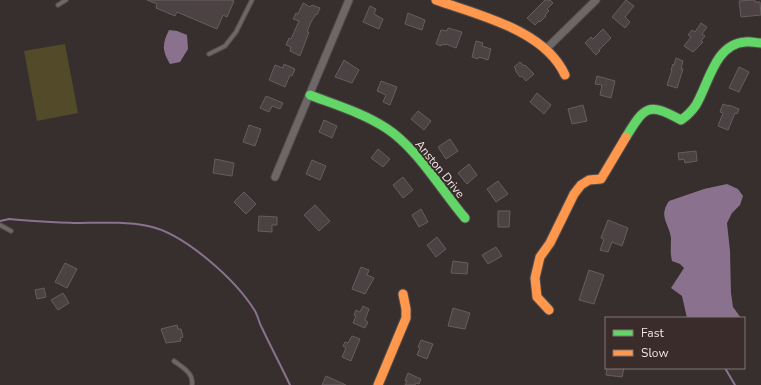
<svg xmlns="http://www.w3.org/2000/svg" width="761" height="385" font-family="'Nunito Sans',sans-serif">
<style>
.green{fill:#534a2a}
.water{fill:#8a718d}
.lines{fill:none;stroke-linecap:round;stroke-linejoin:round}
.stream{stroke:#8a718d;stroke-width:2}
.building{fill:#4c4244;stroke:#645e5e}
.lane-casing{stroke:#534d4c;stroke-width:5.5}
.street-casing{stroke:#534d4c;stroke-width:9}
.fast-casing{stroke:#534d4c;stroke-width:11}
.slow-casing{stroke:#534d4c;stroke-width:11}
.lane{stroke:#6d6767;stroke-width:3.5}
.street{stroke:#6d6767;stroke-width:7}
.fast{stroke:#63d668;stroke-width:9}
.slow{stroke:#ff974d;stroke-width:9}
.labels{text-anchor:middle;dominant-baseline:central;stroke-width:4;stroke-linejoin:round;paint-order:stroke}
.street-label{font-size:12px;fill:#ede4e3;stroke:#392c2b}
</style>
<rect width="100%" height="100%" fill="#362f2e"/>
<path class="green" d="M65,44L78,113L37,121L24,51Z"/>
<path class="water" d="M169,30L177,31L187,35L188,49L180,62L170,64C162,51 162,44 169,30Z
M727,184L738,189L743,196L740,205L732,213L727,223L730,251L731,293L733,307L741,318H687L682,296L671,288L684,268L680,264L672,261C670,253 671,246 671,238C669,223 658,217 669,201L704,189Z"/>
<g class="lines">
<path class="stream" d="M0,221L9,219C30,221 52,222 73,223C98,223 123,221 148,226C184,233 236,280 255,311C258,316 259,323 262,328C271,347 281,366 290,385
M725,368L735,385"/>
</g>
<path class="building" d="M147,0H231L234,1L227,17L223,15L217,29L177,12L175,16L156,8L157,4Z
M545,0H550L553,3L547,9L549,11L545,15L546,16L540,22L539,21L535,25L527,18Z
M626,0L634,6L625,17L630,22L625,28L612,17Z
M755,0V2H760L761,15L741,17L739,1Z
M303,3L310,7L312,5L320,8L317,15L316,14L311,22L307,32H309L300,56L290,51L291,47L286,45L289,38L291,39L299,21L293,19L296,13L298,14Z
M370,6L376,9L374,14L383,19L379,29L363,22Z
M408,13L425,20L422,30L405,24Z
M701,23L707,27L702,34L705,36L701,41L703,42L693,52L684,46L691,37L688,35L692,30L695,32Z
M448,28L462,32L456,48L446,44L445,45L442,44L441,46L436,44L441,30L447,31Z
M603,29L611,38L599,50L600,51L596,55L585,43L591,37L593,39Z
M476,41L483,43L482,46L491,49L488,60L479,57L478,59L472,57Z
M676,58L683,61L681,69H683L677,88L667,85L672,70H671L673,64L674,65Z
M344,60L359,70L352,83L335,77Z
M520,62L524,66L525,65L534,74L526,81L522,76L520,77L515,70L516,69L514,67Z
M284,64L295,69L292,76L290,75L285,87L269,80L275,65L283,68Z
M739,67L749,72L739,92L729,88Z
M597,76L615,81L611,98L600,95L602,85L595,84Z
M381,81L397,87L390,105L383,102L386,95L377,91Z
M537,93L551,105L544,114L530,102Z
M266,96L283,103L280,109L272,106L269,112L260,108Z
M723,104L729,106V105L739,109L737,114L735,113L728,130L718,126L723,113L720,112Z
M583,105L587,121L572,124L568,109Z
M418,111L431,121L424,130L411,119Z
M324,120L337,126L332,138L319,132Z
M249,125L261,129L255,146L243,142Z
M450,139L458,151L446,159L438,147Z
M378,149L390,159L383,167L371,158Z
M696,151L697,161L685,163L684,159L679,160L678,153Z
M215,159L234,163L232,176L213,173Z
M312,160L326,166L320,180L306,174Z
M469,164L477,175L467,184L458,173Z
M403,177L413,190L403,198L393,185Z
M498,181L508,194L496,202L487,189Z
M244,192L256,204L246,214L234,202Z
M315,205L330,221L319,231L304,215Z
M421,209L428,222L419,227L412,215Z
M498,211H510L509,227H498Z
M259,216L277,217V225H272V232L258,231Z
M608,220L628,228L622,246L612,242L608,252L600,250L604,239L601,238Z
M437,237L446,249L436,257L427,245Z
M496,247L502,256L488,264L482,255Z
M453,261L468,263L467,274L451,273Z
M65,263L77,269L67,288L55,282Z
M361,267L369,270L367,275L374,278L365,294L352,289Z
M589,270L604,275L594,304L579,300Z
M44,288L46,297L37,299L35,290Z
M63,293L69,303L58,310L51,300Z
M363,306L369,309L365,320L368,322L365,328L353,323L356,316L354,315L356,310L360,312Z
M453,308L470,313L465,329L448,326Z
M177,325L178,329H181L183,337L180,338L181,341L166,343L161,329Z
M352,336L360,339L351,361L342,357L346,348L343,346L345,342L348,343Z
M421,340L433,344L427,359L417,355L420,348L418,347Z
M607,368H624L622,377L606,375Z
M408,373L421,379L419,384L416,383L415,385H405L407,381H405Z
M326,376L346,385H322Z"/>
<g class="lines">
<defs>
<path id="lane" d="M58,5L66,0
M209,54L225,46L236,32L252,0
M0,225L11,231
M174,361C182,367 194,373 192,385"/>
<path id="street" d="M545,50L596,0
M275,177L349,0"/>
<path id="fast" d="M310,95C336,105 363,113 386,128C417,148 441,190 465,218
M626,137C645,106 648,102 681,120C687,116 692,111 696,105C709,83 715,44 745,42C750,41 756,43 761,43"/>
<path id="slow" d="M436,0C478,15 545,30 565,75
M549,310L537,297L535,278L540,257L550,243L574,194L581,185L589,180L601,179L626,137
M378,385L406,318V309L403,294"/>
</defs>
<use href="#lane" class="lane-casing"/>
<use href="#street" class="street-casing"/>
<use href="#fast" class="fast-casing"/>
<use href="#slow" class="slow-casing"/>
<use href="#lane" class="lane"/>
<use href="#street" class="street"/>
<use href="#fast" class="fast"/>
<use href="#slow" class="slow"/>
</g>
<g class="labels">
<g class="street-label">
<text transform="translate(440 169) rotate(51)">Anston Drive</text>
</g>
</g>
<rect x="605" y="317" width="140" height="52" fill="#392c2b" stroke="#817675"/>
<rect x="613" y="330" width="20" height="6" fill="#63d668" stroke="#817675"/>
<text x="641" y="337" font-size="12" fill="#ede4e3">Fast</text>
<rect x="613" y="350" width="20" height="6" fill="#ff974d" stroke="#817675"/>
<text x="641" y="357" font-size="12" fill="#ede4e3">Slow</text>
</svg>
